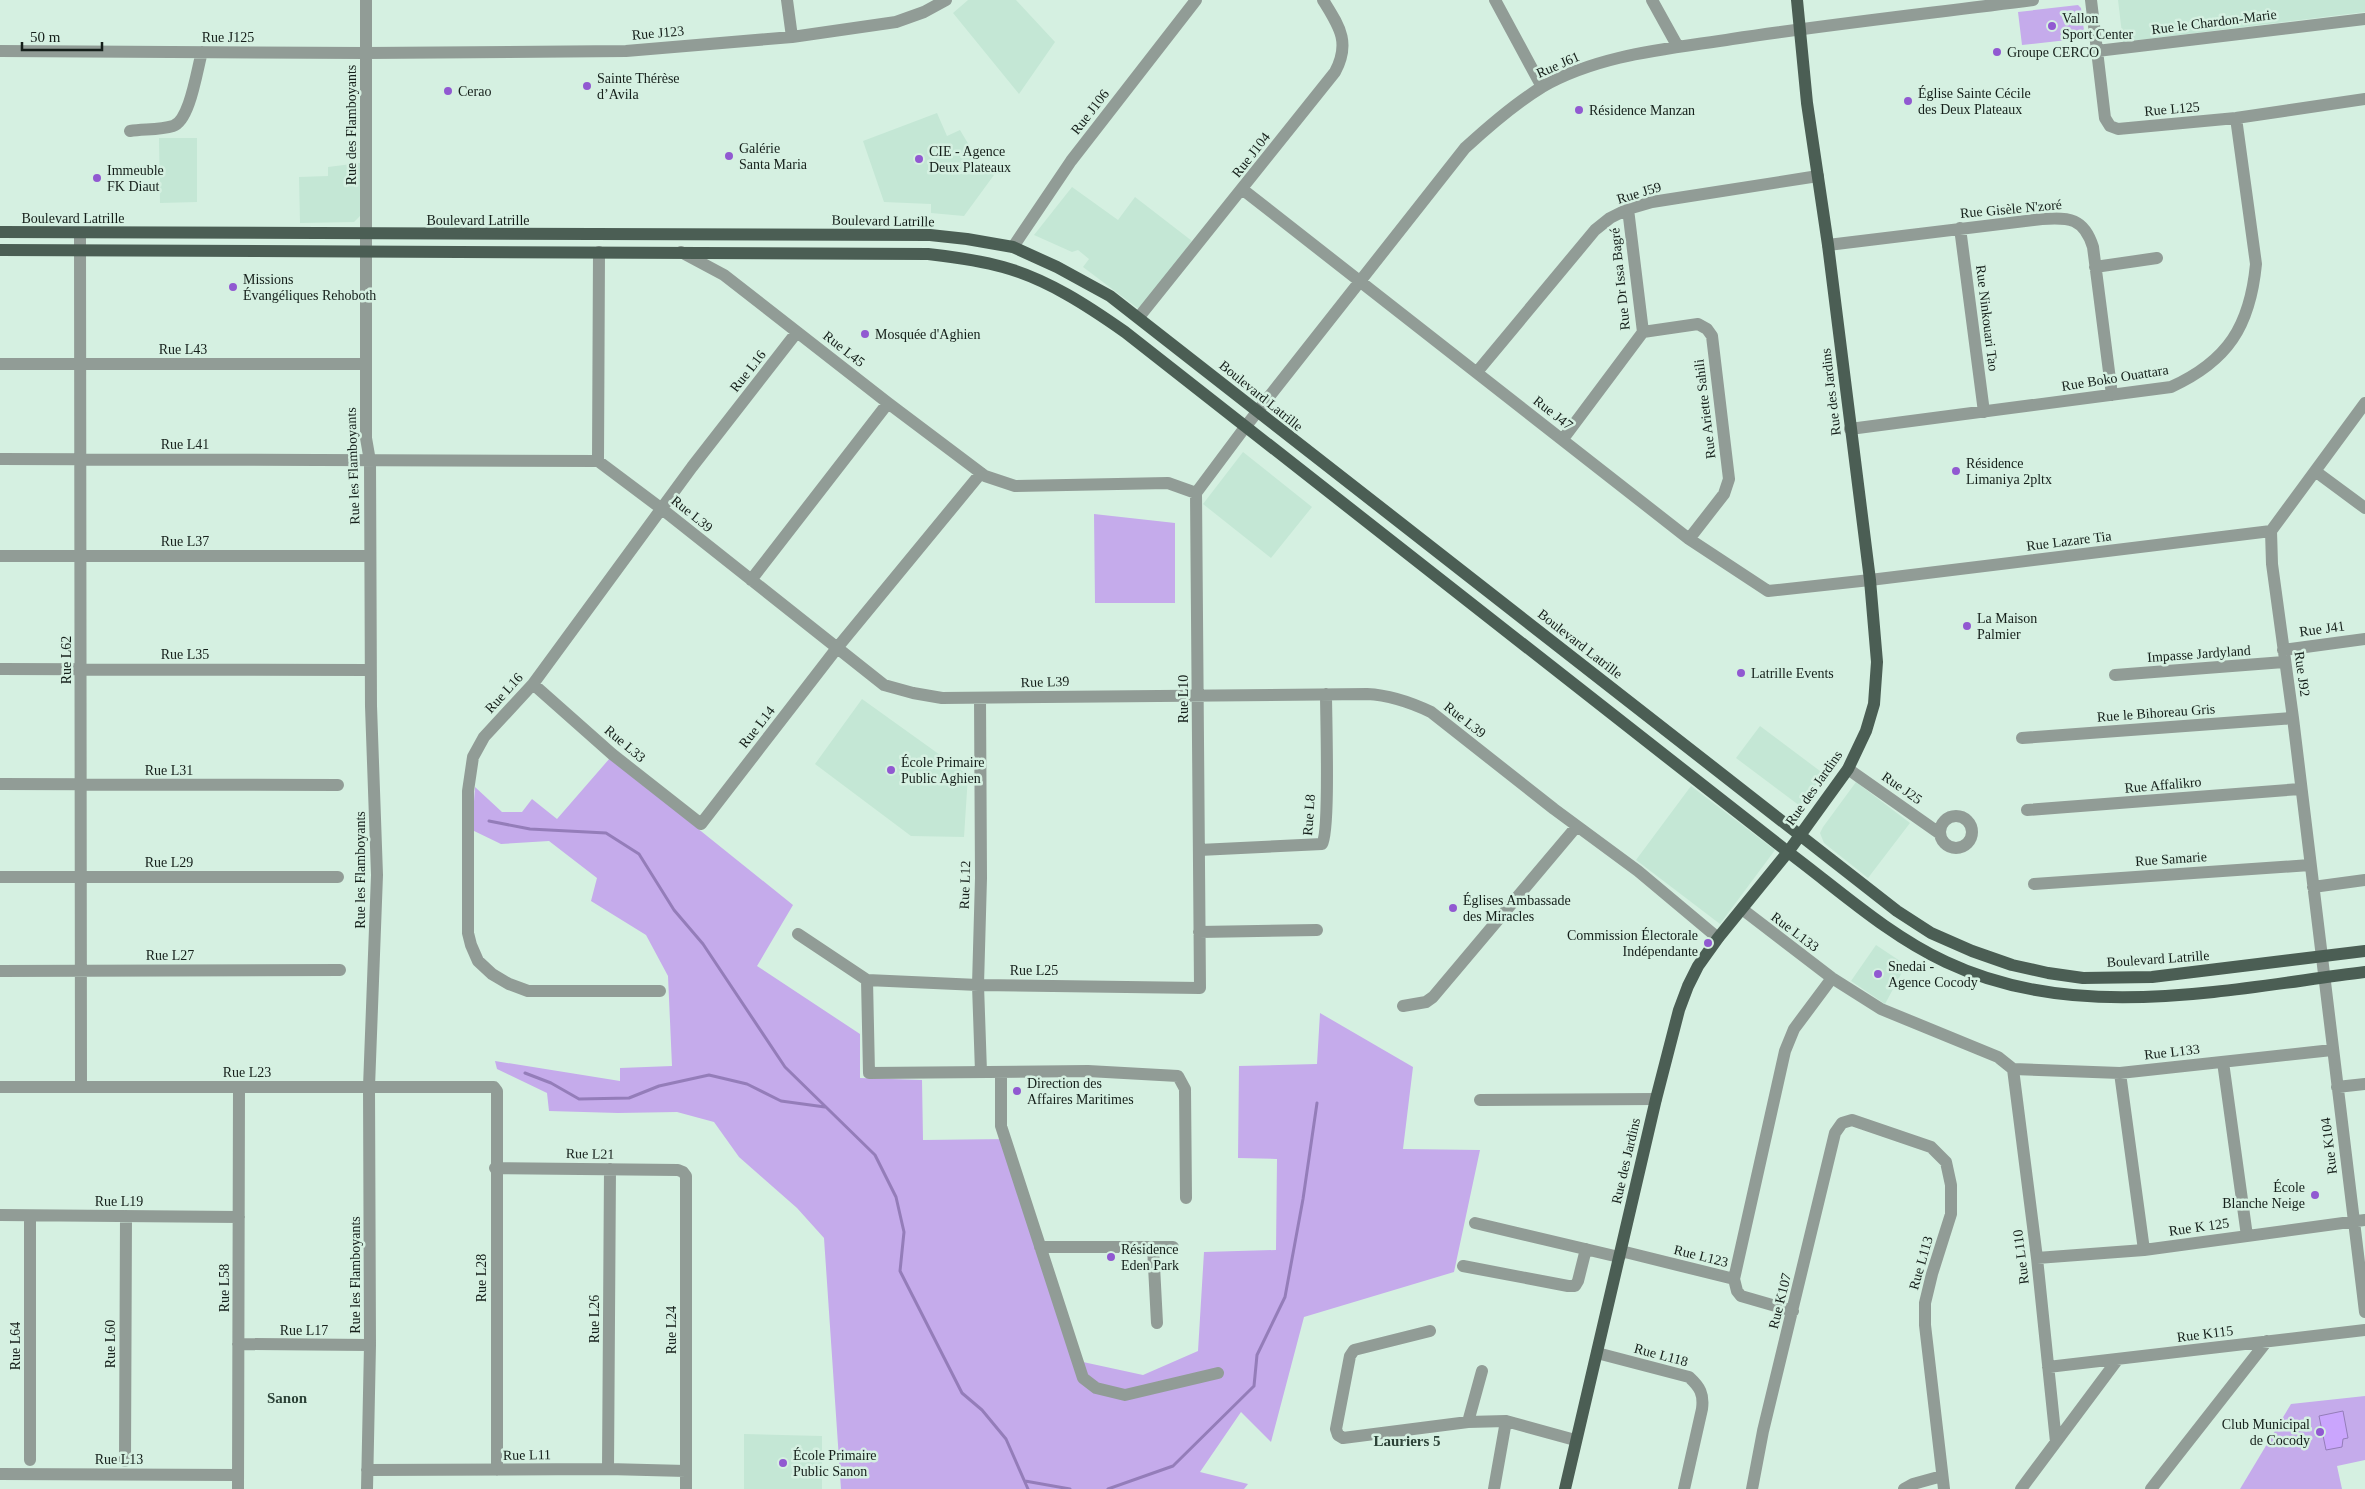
<svg xmlns="http://www.w3.org/2000/svg" width="2365" height="1489" font-family="'Times New Roman',serif">
<style>
.built{fill:#c4e7d5}
.green{fill:#c5abeb}
.water{fill:#caa5fd;stroke:#947db9}
.lines{fill:none;stroke-linecap:round;stroke-linejoin:round}
.stream{stroke:#947db9;stroke-width:3}
.minor{stroke:#919c96;stroke-width:12}
.major{stroke:#4b5e54;stroke-width:12}
.poi-dot{fill:#9159d1;stroke:#d5f0e1;stroke-width:2}
.labels{text-anchor:middle;dominant-baseline:central;stroke-width:5;stroke-linejoin:round;paint-order:stroke}
.poi-label{font-size:14px;fill:#151f1a;stroke:#d5f0e1;text-anchor:start}
.street-label{font-size:14px;fill:#151f1a;stroke:#d5f0e1}
.neighbourhood-label{font-size:15px;font-weight:bold;fill:#2c4237;stroke:#d5f0e1}
</style>
<rect width="100%" height="100%" fill="#d5f0e1"/>
<path class="built" d="M968,0H1016L1055,42L1019,94L953,13Z
M2118,0H2365V12L2123,42Z
M937,113L947,136L960,130L973,152L969,157L994,175L964,216L931,213V204L884,202L863,141Z
M159,138H197V202L160,203Z
M360,163V216L354,222L300,223L299,177L328,176V167Z
M1072,187L1118,220L1135,197L1192,241L1140,310L1083,267L1089,259L1078,250L1072,252L1034,235Z
M1243,452L1312,507L1271,558L1203,504Z
M862,699L968,775L964,837L911,836L815,764Z
M1760,726L1824,774L1800,806L1736,758Z
M1856,782L1910,823L1868,878L1824,843L1820,833L1823,827Z
M1691,786L1775,850L1720,924L1636,860Z
M1876,945L1906,965L1885,1004L1851,981Z
M744,1434L822,1436V1489H744Z"/>
<path class="green" d="M2078,5L2081,8L2085,38L2022,45L2018,12Z
M1094,514L1175,523V603H1095Z
M610,758L793,905L757,966L860,1034V1078L922,1080L923,1140L1009,1139L1083,1362L1143,1375L1198,1351L1204,1252L1276,1250L1277,1159L1238,1158L1239,1066L1317,1064L1320,1013L1413,1067L1403,1149L1480,1150L1454,1272L1304,1317L1271,1442L1241,1412L1200,1472L1248,1484L1244,1489H841L824,1238L797,1208L739,1157L714,1122L677,1112L618,1113L549,1111L547,1093L497,1069L495,1061L620,1081V1068L672,1066L668,976L646,935L591,901L597,878L549,841L501,844L472,830L475,787L502,812H522L532,799L557,819Z
M2365,1396V1460L2337,1466L2342,1489H2240L2291,1404Z"/>
<path class="water" d="M2343,1411L2348,1438L2343,1439L2342,1447L2326,1450L2319,1416Z"/>
<g class="lines">
<path class="stream" d="M489,821L530,829L606,833L639,854L674,910L703,944L785,1067L875,1155L896,1197L904,1232L900,1271L962,1393L982,1410L1006,1439L1028,1489
M525,1073L551,1083L579,1099L629,1098L659,1086L709,1075L747,1084L781,1101L825,1107
M1025,1481L1070,1489
M1108,1489L1173,1466L1254,1386L1257,1355L1285,1297L1303,1199L1317,1103"/>
<path class="minor" d="M366,0V438L370,461L371,706L377,875L369,1087L370,1345L367,1489
M787,0L792,37
M1495,0L1542,87
M1652,0L1678,47
M2091,0L2105,118L2110,126L2118,129L2236,118L2365,99
M0,51L366,53L626,51L792,37L896,22L924,12L946,0
M2097,51L2365,19
M130,131C144,129 160,130 173,126C190,121 197,69 202,52
M1242,189L1689,539L1768,591L1870,580L2271,531
M1960,228L1984,412
M80,233L81,1087
M1828,245L2042,219C2069,217 2084,218 2093,247L2112,395
M1013,247L1071,161L1196,0
M681,252L724,275L888,403L985,476L1015,486L1168,483L1196,493
M2095,267L2157,258
M1139,317L1335,72C1351,42 1339,26 1323,0
M1643,332L1698,324L1707,329L1712,336L1729,479L1724,494L1689,539
M0,364H366
M1477,372L1595,230L1610,218L1628,209L1652,202L1818,176
M2365,403L2271,531L2272,564L2293,718L2365,1312
M1850,429L2171,387C2228,361 2250,326 2256,264L2236,118
M1563,439L1643,332L1628,209
M0,459L598,461L662,509L884,685L913,693L942,698L1367,694C1390,695 1410,702 1431,712L1554,809L1638,871L1718,938
M598,461L599,252
M2315,471L2365,508
M0,556H370
M751,580L888,403
M2283,650L2365,639
M0,669L370,670
M2115,675L2284,662
M533,684L612,754L701,824L837,648L981,473
M980,698L981,878L978,985L981,1072
M2022,738L2293,718
M1848,769L1939,833
M0,784L338,785
M2027,810L2300,789
M1940 832a16 16 0 1 1 32 0a16 16 0 1 1-32 0Z
M1199,850L1322,844C1330,832 1326,717 1326,694
M0,877H338
M2034,884L2310,865
M2313,887L2365,880
M1742,909L1832,978L1881,1009L1998,1057L2013,1069
M1199,932L1317,930
M798,934L867,980
M0,971L340,970
M867,980L978,985L1200,988L1196,493L1246,426L1465,148C1489,126 1514,104 1542,87C1600,54 1668,49 1732,39C1832,24 1933,13 2033,0
M867,980L869,1073L1088,1071L1178,1076L1185,1089L1186,1198
M660,991H528L509,984L492,974L478,961L471,945L468,933V791L473,757L484,737L533,684L692,467L797,332
M1403,1006L1426,1002L1433,997L1577,826
M2223,1062L2247,1236
M2013,1069L2037,1258L2056,1442
M2013,1069L2120,1073L2332,1050
M1001,1072V1126L1083,1378L1096,1388L1125,1395L1218,1373
M2120,1073L2144,1250
M0,1087H494L497,1091V1470
M2337,1087L2365,1084
M1480,1100L1656,1099
M495,1168L678,1170L683,1172L686,1176V1489
M0,1215L239,1217
M1475,1223L1619,1257
M1040,1247H1173
M1153,1247L1157,1323
M1621,1251L1734,1279L1737,1291L1741,1296L1793,1311
M2037,1258L2144,1250L2365,1220
M1463,1266L1568,1286H1575L1578,1281L1586,1249
M1734,1279L1785,1051L1794,1029L1832,978
M1430,1331L1354,1350L1350,1356L1336,1429L1338,1435L1343,1438L1468,1422L1506,1421L1575,1440
M238,1344L370,1345
M1597,1353L1689,1377C1700,1387 1704,1394 1702,1409L1684,1489
M2048,1367L2365,1330
M1468,1422L1482,1371
M30,1460V1216
M125,1461L126,1216
M608,1469L610,1169
M367,1470L608,1469L686,1471
M0,1474L238,1475
M238,1489L239,1087
M1494,1489L1506,1421
M1752,1489L1763,1431L1835,1133L1842,1123L1852,1120L1931,1147L1946,1162L1951,1185V1214L1932,1274L1925,1303V1325L1944,1489
M1904,1489L1913,1484L1942,1476
M2021,1489L2118,1359
M2151,1489L2267,1341"/>
<path class="major" d="M0,232L930,235L967,239L1013,247L1057,267L1110,296L1897,911L1931,933L1972,951L2012,965L2048,973L2083,978L2152,977L2365,951
M0,250L928,254C953,257 979,260 1003,267C1047,279 1088,306 1125,332L1788,852C1839,890 1888,935 1946,962C2077,1024 2228,989 2365,972
M1565,1489L1656,1099L1679,1010L1688,986L1698,966L1718,938L1788,852L1848,769L1866,731L1874,704L1877,662L1870,580L1828,245L1807,103L1797,0"/>
</g>
<g class="poi-dot">
<circle cx="2052" cy="26" r="5"/>
<circle cx="1997" cy="52" r="5"/>
<circle cx="587" cy="86" r="5"/>
<circle cx="448" cy="91" r="5"/>
<circle cx="1908" cy="101" r="5"/>
<circle cx="1579" cy="110" r="5"/>
<circle cx="729" cy="156" r="5"/>
<circle cx="919" cy="159" r="5"/>
<circle cx="97" cy="178" r="5"/>
<circle cx="233" cy="287" r="5"/>
<circle cx="865" cy="334" r="5"/>
<circle cx="1956" cy="471" r="5"/>
<circle cx="1967" cy="626" r="5"/>
<circle cx="1741" cy="673" r="5"/>
<circle cx="891" cy="770" r="5"/>
<circle cx="1453" cy="908" r="5"/>
<circle cx="1708" cy="943" r="5"/>
<circle cx="1878" cy="974" r="5"/>
<circle cx="1017" cy="1091" r="5"/>
<circle cx="2315" cy="1195" r="5"/>
<circle cx="1111" cy="1257" r="5"/>
<circle cx="2320" cy="1432" r="5"/>
<circle cx="783" cy="1463" r="5"/>
</g>
<g class="labels">
<g class="poi-label">
<text x="2062" y="18">Vallon<tspan x="2062" dy="16">Sport Center</tspan></text>
<text x="2007" y="52">Groupe CERCO</text>
<text x="597" y="78">Sainte Thérèse<tspan x="597" dy="16">d’Avila</tspan></text>
<text x="458" y="91">Cerao</text>
<text x="1918" y="93">Église Sainte Cécile<tspan x="1918" dy="16">des Deux Plateaux</tspan></text>
<text x="1589" y="110">Résidence Manzan</text>
<text x="739" y="148">Galérie<tspan x="739" dy="16">Santa Maria</tspan></text>
<text x="929" y="151">CIE - Agence<tspan x="929" dy="16">Deux Plateaux</tspan></text>
<text x="107" y="170">Immeuble<tspan x="107" dy="16">FK Diaut</tspan></text>
<text x="243" y="279">Missions<tspan x="243" dy="16">Évangéliques Rehoboth</tspan></text>
<text x="875" y="334">Mosquée d'Aghien</text>
<text x="1966" y="463">Résidence<tspan x="1966" dy="16">Limaniya 2pltx</tspan></text>
<text x="1977" y="618">La Maison<tspan x="1977" dy="16">Palmier</tspan></text>
<text x="1751" y="673">Latrille Events</text>
<text x="901" y="762">École Primaire<tspan x="901" dy="16">Public Aghien</tspan></text>
<text x="1463" y="900">Églises Ambassade<tspan x="1463" dy="16">des Miracles</tspan></text>
<text x="1698" y="935" text-anchor="end">Commission Électorale<tspan x="1698" dy="16">Indépendante</tspan></text>
<text x="1888" y="966">Snedai -<tspan x="1888" dy="16">Agence Cocody</tspan></text>
<text x="1027" y="1083">Direction des<tspan x="1027" dy="16">Affaires Maritimes</tspan></text>
<text x="2305" y="1187" text-anchor="end">École<tspan x="2305" dy="16">Blanche Neige</tspan></text>
<text x="1121" y="1249">Résidence<tspan x="1121" dy="16">Eden Park</tspan></text>
<text x="2310" y="1424" text-anchor="end">Club Municipal<tspan x="2310" dy="16">de Cocody</tspan></text>
<text x="793" y="1455">École Primaire<tspan x="793" dy="16">Public Sanon</tspan></text>
</g>
<g class="street-label">
<text transform="translate(2214 22) rotate(-7)">Rue le Chardon-Marie</text>
<text transform="translate(658 33) rotate(-5)">Rue J123</text>
<text x="228" y="37">Rue J125</text>
<text transform="translate(1558 65) rotate(-24)">Rue J61</text>
<text transform="translate(2172 109) rotate(-5)">Rue L125</text>
<text transform="translate(1090 112) rotate(-52)">Rue J106</text>
<text transform="translate(351 125) rotate(-90)">Rue des Flamboyants</text>
<text transform="translate(1251 155) rotate(-52)">Rue J104</text>
<text transform="translate(1639 193) rotate(-17)">Rue J59</text>
<text transform="translate(2011 209) rotate(-5)">Rue Gisèle N'zoré</text>
<text x="73" y="218">Boulevard Latrille</text>
<text x="478" y="220">Boulevard Latrille</text>
<text transform="translate(883 221) rotate(1)">Boulevard Latrille</text>
<text transform="translate(1620 279) rotate(-96)">Rue Dr Issa Bagré</text>
<text transform="translate(1987 318) rotate(83)">Rue Ninkouari Tao</text>
<text x="183" y="349">Rue L43</text>
<text transform="translate(844 349) rotate(38)">Rue L45</text>
<text transform="translate(748 371) rotate(-52)">Rue L16</text>
<text transform="translate(2115 378) rotate(-9)">Rue Boko Ouattara</text>
<text transform="translate(1831 392) rotate(-97)">Rue des Jardins</text>
<text transform="translate(1261 396) rotate(39)">Boulevard Latrille</text>
<text transform="translate(1705 409) rotate(-97)">Rue Ariette Sahili</text>
<text transform="translate(1553 413) rotate(38)">Rue J47</text>
<text x="185" y="444">Rue L41</text>
<text transform="translate(353 466) rotate(-92)">Rue les Flamboyants</text>
<text transform="translate(692 514) rotate(39)">Rue L39</text>
<text x="185" y="541">Rue L37</text>
<text transform="translate(2069 541) rotate(-7)">Rue Lazare Tia</text>
<text transform="translate(2322 629) rotate(-8)">Rue J41</text>
<text transform="translate(1580 644) rotate(38)">Boulevard Latrille</text>
<text x="185" y="654">Rue L35</text>
<text transform="translate(2199 654) rotate(-4)">Impasse Jardyland</text>
<text transform="translate(66 660) rotate(-90)">Rue L62</text>
<text transform="translate(2302 674) rotate(82)">Rue J92</text>
<text transform="translate(1045 682) rotate(-2)">Rue L39</text>
<text transform="translate(504 693) rotate(-48)">Rue L16</text>
<text transform="translate(1183 699) rotate(-90)">Rue L10</text>
<text transform="translate(2156 713) rotate(-4)">Rue le Bihoreau Gris</text>
<text transform="translate(1465 720) rotate(38)">Rue L39</text>
<text transform="translate(757 727) rotate(-52)">Rue L14</text>
<text transform="translate(625 744) rotate(40)">Rue L33</text>
<text x="169" y="770">Rue L31</text>
<text transform="translate(2163 785) rotate(-5)">Rue Affalikro</text>
<text transform="translate(1814 788) rotate(-55)">Rue des Jardins</text>
<text transform="translate(1902 788) rotate(35)">Rue J25</text>
<text transform="translate(1309 815) rotate(-86)">Rue L8</text>
<text transform="translate(2171 859) rotate(-4)">Rue Samarie</text>
<text x="169" y="862">Rue L29</text>
<text transform="translate(360 870) rotate(-90)">Rue les Flamboyants</text>
<text transform="translate(965 885) rotate(-88)">Rue L12</text>
<text transform="translate(1795 932) rotate(37)">Rue L133</text>
<text x="170" y="955">Rue L27</text>
<text transform="translate(2158 959) rotate(-4)">Boulevard Latrille</text>
<text x="1034" y="970">Rue L25</text>
<text transform="translate(2172 1052) rotate(-6)">Rue L133</text>
<text x="247" y="1072">Rue L23</text>
<text transform="translate(2329 1146) rotate(-97)">Rue K104</text>
<text transform="translate(590 1154) rotate(1)">Rue L21</text>
<text transform="translate(1626 1161) rotate(-77)">Rue des Jardins</text>
<text x="119" y="1201">Rue L19</text>
<text transform="translate(2199 1227) rotate(-8)">Rue K 125</text>
<text transform="translate(1701 1256) rotate(14)">Rue L123</text>
<text transform="translate(2021 1257) rotate(-97)">Rue L110</text>
<text transform="translate(1921 1263) rotate(-74)">Rue L113</text>
<text transform="translate(355 1275) rotate(-90)">Rue les Flamboyants</text>
<text transform="translate(481 1278) rotate(-90)">Rue L28</text>
<text transform="translate(224 1288) rotate(-90)">Rue L58</text>
<text transform="translate(1780 1301) rotate(-76)">Rue K107</text>
<text transform="translate(594 1319) rotate(-90)">Rue L26</text>
<text x="304" y="1330">Rue L17</text>
<text transform="translate(671 1330) rotate(-90)">Rue L24</text>
<text transform="translate(2205 1334) rotate(-7)">Rue K115</text>
<text transform="translate(110 1344) rotate(-90)">Rue L60</text>
<text transform="translate(15 1346) rotate(-90)">Rue L64</text>
<text transform="translate(1661 1355) rotate(15)">Rue L118</text>
<text transform="translate(527 1455) rotate(-1)">Rue L11</text>
<text x="119" y="1459">Rue L13</text>
</g>
<g class="neighbourhood-label">
<text x="287" y="1398">Sanon</text>
<text x="1407" y="1441">Lauriers 5</text>
</g>
</g>
<path d="M22 42v8h80v-8" fill="none" stroke="#151f1a" stroke-width="2.5"/>
<text x="30" y="42" font-size="15" fill="#151f1a" stroke="#d5f0e1" stroke-width="4" paint-order="stroke">50 m</text>
</svg>
